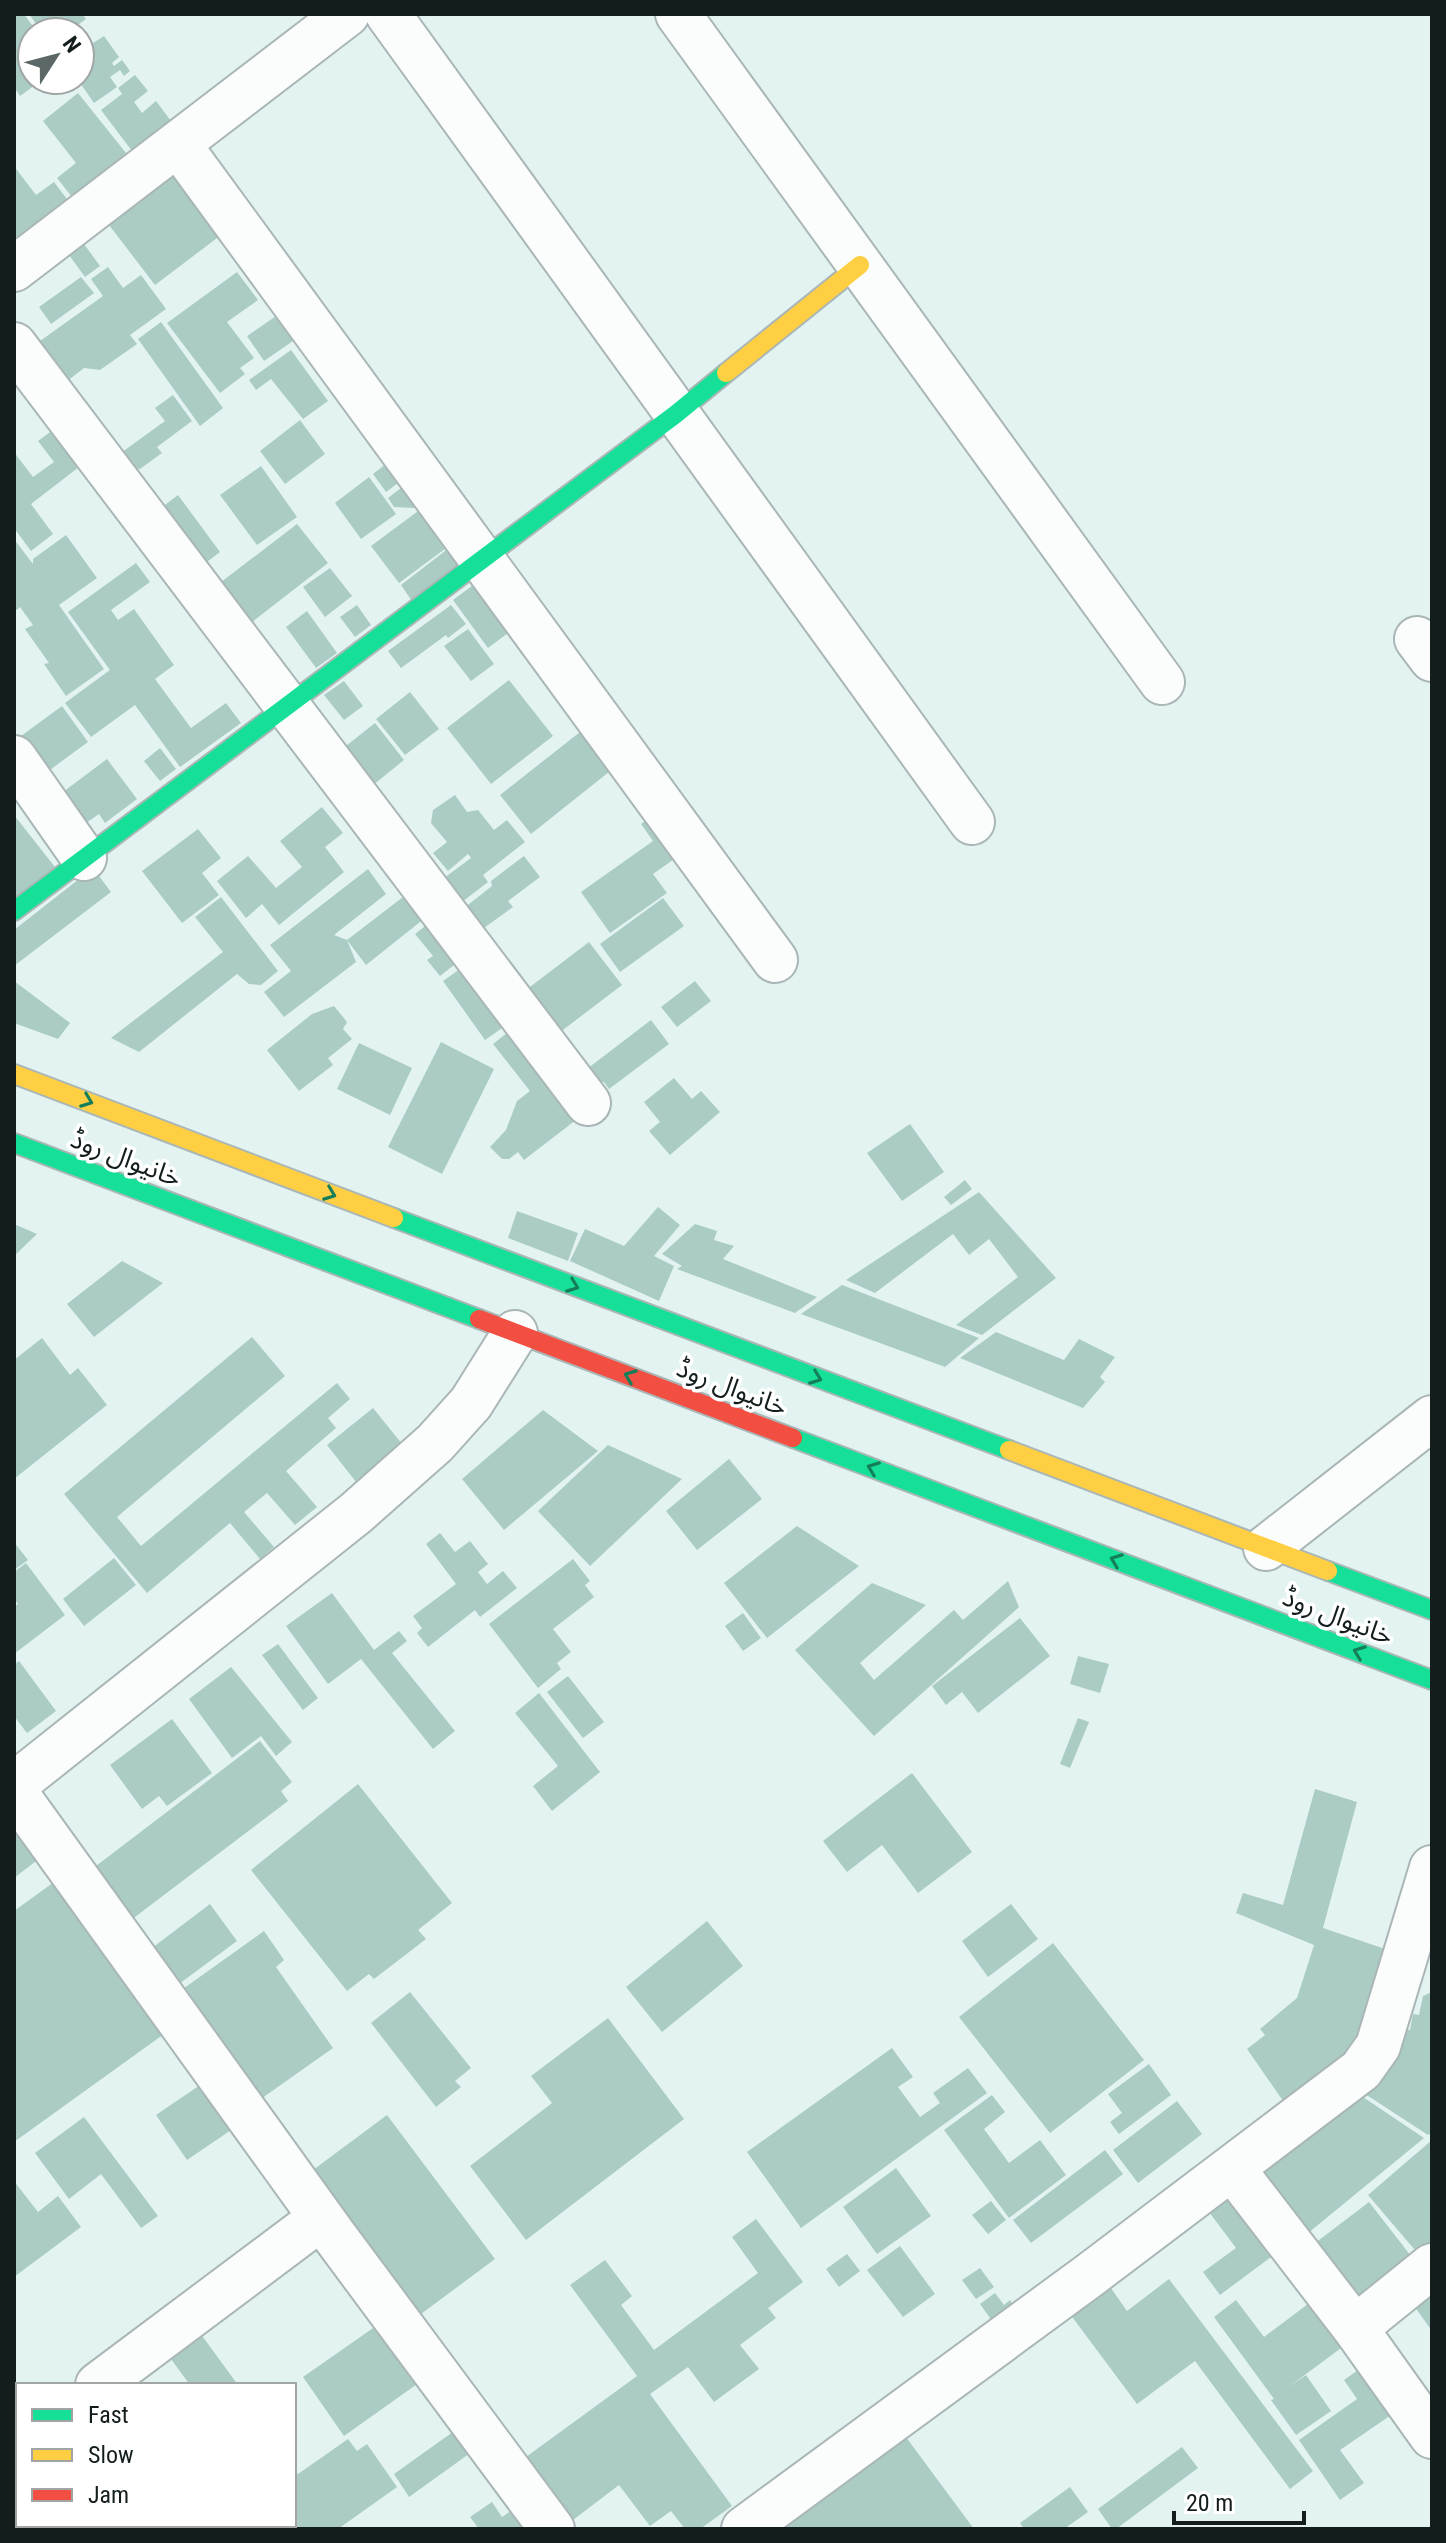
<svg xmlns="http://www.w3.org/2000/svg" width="1446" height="2543" font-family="'Roboto Condensed','Noto Sans Arabic',sans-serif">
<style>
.building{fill:#aaccc5}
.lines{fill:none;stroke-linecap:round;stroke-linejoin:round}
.street-casing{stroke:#aab6b6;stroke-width:48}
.fast-casing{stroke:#aab6b6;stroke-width:22}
.slow-casing{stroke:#aab6b6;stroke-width:22}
.jam-casing{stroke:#aab6b6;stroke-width:22}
.street{stroke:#fbfdfd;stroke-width:44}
.fast{stroke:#16e098;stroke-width:18}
.slow{stroke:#ffcf43;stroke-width:18}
.jam{stroke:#f24e42;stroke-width:18}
.oneway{stroke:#147e5a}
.labels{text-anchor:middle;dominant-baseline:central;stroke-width:7;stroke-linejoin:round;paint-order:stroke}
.street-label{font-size:26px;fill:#131d1d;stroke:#fff}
</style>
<rect width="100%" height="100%" fill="#e3f3f2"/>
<path class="building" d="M14,14H24L37,32H32V80H42L20,96L14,87Z
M29,14H82L86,19L68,32H42Z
M83,30L93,43L104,36L119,57L112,63L114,66L122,60L130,71L124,76L120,70L110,77L117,87L94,103L78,80H80V32Z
M135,75L148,91L134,102L142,113L156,101L174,125L135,155L101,110L122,94L118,88Z
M78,93L134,163L79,206L57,178L76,163L43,121Z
M14,166L36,195L54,182L73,207L22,244L14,233Z
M187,166L233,226L155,285L109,225Z
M79,237L100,266L85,277L64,248Z
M108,267L123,288L141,275L166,309L130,335L137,344L100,370L84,368L62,385L33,346L103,296L91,279Z
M237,272L258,300L227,322L254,358L240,368L245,374L220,393L167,323Z
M81,277L94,293L51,324L39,307Z
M289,307L306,332L264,361L247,336Z
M161,322L223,408L200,426L138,339Z
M291,350L328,401L303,419L271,379L256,390L249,380Z
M173,395L192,421L157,447L162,453L140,469H135L131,462L126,466L118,455L165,421L155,408Z
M300,420L325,454L285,484L260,451Z
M65,421L92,457L31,504L53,534L31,551L14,528V452L33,477L54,462L38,441Z
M395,457L409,475L386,492L373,474Z
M261,466L297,517L257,545L220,495Z
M369,477L396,514L361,539L335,503Z
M415,477L429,496L414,508L394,507L388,498Z
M178,495L220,552L199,568L157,511Z
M433,500L461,537L399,583L371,546Z
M297,524L328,563L243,629L212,589Z
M66,535L97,578L59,605L104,669L66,696L44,664L49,663L25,629L33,625L20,607L14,612V539L33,564V559Z
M458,541L473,560L414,604L401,585Z
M136,563L150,582L111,610L118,620L134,609L174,665L155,679L191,728L226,703L241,723L180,767L135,705L91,737L65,703L110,670L68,612Z
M330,568L352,596L325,617L303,587Z
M484,577L511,613L508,633L488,648L453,600Z
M357,605L371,625L355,637L340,617Z
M451,605L466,624L448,638L446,635L401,668L388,651Z
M307,611L337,653L316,668L286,627Z
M468,629L494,664L471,681L444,646Z
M509,680L553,736L491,784L447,728Z
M344,681L363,706L344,720L324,695Z
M410,692L439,729L405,755L376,719Z
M62,706L88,742L47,772L21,736Z
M594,721L624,760L531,834L500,795Z
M375,723L404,760L367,790L337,753Z
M160,748L176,769L160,781L144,761Z
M107,759L137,799L105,823L99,814L86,823L63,792Z
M455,795L467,812L478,810L494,830L507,820L525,842L483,875L488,882L462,902L444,878L471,858L468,854L448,871L433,853L447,842L431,823L433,810Z
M322,807L343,833L325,847L344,872L279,925L262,904L246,918L217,881L248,856L276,888L302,867L280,841Z
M658,812L687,850L653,874L667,893L610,933L581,892L653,841L641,824Z
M14,815L55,867L14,899Z
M198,829L221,858L202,873L219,895L182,923L142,871Z
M524,856L540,877L508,901L513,907L481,930L464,908L492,886L491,881Z
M93,868L111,892L14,966V930Z
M368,869L386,894L334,935L347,940L416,887L468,954L440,976L427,960L433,956L415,934L429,923L425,918L366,965L347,940L356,962L284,1017L264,992L291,971L270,945Z
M221,897L278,971L261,985L249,984L237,974L139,1052L111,1038L223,952L195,917Z
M663,898L684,926L620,972L600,944Z
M589,942L622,985L555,1036L522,993Z
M470,962L512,1021L485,1040L443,981Z
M14,981L70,1023L58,1039L14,1023Z
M695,981L711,1001L677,1027L661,1007Z
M334,1006L347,1022L343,1029L352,1039L328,1058L333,1065L299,1091L267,1050L312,1014Z
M651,1020L669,1044L609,1089L604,1082L592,1084L583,1072Z
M517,1025L585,1113L524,1160L518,1152L509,1159H502L490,1147L506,1130L517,1101L530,1091L493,1044Z
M441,1042L494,1069L442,1174L388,1147Z
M359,1043L412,1068L390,1115L337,1089Z
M674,1078L692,1099L701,1091L720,1112L670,1155L649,1131L660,1122L644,1102Z
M910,1124L944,1172L902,1201L867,1153Z
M965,1180L972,1189L951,1205L944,1197Z
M979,1192L1056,1278L982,1335L956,1325L1018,1277L989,1239L969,1255L953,1234L875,1293L846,1280Z
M658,1207L680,1225L654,1256L674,1266L659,1301L570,1261L585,1229L624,1246Z
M517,1211L578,1233L568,1261L508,1238Z
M14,1224L37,1234L14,1256Z
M695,1224L717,1231L714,1240L734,1246L723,1259L817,1297L795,1313L677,1269L682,1266L662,1254Z
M122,1261L163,1283L94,1337L67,1304Z
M842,1285L979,1338L945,1367L801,1314Z
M996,1332L1064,1360L1079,1339L1115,1357L1100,1377L1105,1382L1083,1408L960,1358Z
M252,1337L285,1376L117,1517L141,1546L337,1383L350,1399L328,1418L336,1428L286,1471L317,1507L295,1525L267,1493L244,1512L274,1547L260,1559L230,1523L147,1593L64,1494Z
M42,1338L70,1375L78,1368L107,1405L14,1479V1360Z
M373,1408L407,1450L360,1487L327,1445Z
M543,1410L598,1451L504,1530L462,1479Z
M608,1445L682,1479L590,1566L538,1511Z
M729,1459L762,1499L697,1550L666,1511Z
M797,1526L859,1566L767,1638L724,1583Z
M440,1533L455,1552L470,1541L488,1564L478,1572L487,1584L503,1571L517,1588L480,1617L475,1610L428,1647L417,1633L422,1628L413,1616L456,1584L426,1544Z
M14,1542L28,1560L14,1570Z
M114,1558L136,1585L84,1626L63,1599Z
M573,1559L590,1581L585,1585L594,1597L553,1629L571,1652L557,1663L561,1669L538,1688L489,1624Z
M26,1563L65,1615L14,1654V1607L18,1604L14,1599V1572Z
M1008,1581L1019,1607L874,1736L795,1650L872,1583L926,1605L860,1663L874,1680L954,1610L963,1620Z
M332,1593L374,1650L399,1631L407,1641L392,1653L455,1731L433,1749L361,1659L328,1684L286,1626Z
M743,1613L761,1638L743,1651L725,1626Z
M1020,1618L1050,1656L978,1713L962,1692L946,1705L932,1686Z
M278,1644L318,1698L303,1710L262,1655Z
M1078,1656L1109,1664L1100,1693L1070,1684Z
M19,1661L56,1711L27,1733L14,1716V1665Z
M231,1667L292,1742L276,1756L261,1736L232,1758L189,1699Z
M568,1676L604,1722L583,1738L547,1692Z
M539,1693L600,1772L552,1811L533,1786L558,1766L515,1713Z
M1078,1718L1089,1722L1070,1768L1060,1764Z
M172,1719L212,1773L167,1806L159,1796L142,1809L110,1765Z
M260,1741L292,1782L281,1791L288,1801L131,1920L92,1869Z
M912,1773L972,1852L918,1893L882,1845L847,1872L823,1841Z
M358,1784L452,1903L418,1930L426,1939L374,1979L369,1974L347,1991L251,1870Z
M1315,1789L1357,1802L1323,1928L1397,1953L1359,2049L1288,2108L1247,2049L1265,2035L1260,2029L1297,1998L1314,1945L1236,1913L1243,1893L1283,1905Z
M14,1816L44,1855L14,1878Z
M61,1877L171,2029L14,2142V1911Z
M210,1904L237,1941L179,1984L152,1948Z
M1011,1904L1038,1939L988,1977L962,1941Z
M707,1921L743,1966L662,2032L626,1987Z
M264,1931L284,1960L276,1967L333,2048L258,2101L180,1991Z
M1053,1943L1144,2060L1050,2133L959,2017Z
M410,1992L471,2068L455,2081L461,2087L436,2107L371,2023Z
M1432,1992V2132L1428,2135L1362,2092L1392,2067L1404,2029L1410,2030L1413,2014L1419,2015L1423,1996Z
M608,2018L684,2119L526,2240L470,2166L552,2103L531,2076Z
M892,2048L913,2077L898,2087L920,2117L940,2103L933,2093L968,2068L987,2093L801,2228L747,2152Z
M1149,2064L1171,2095L1119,2134L1110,2122L1122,2113L1108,2094Z
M206,2081L237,2126L187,2160L156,2115Z
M1357,2093L1424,2138L1302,2238L1253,2179Z
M992,2095L1005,2112L984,2129L1009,2163L1040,2140L1066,2175L1009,2218L944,2130Z
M1177,2101L1202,2134L1138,2183L1113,2150Z
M387,2115L495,2259L421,2314L313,2170Z
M84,2117L158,2216L141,2228L101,2174L69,2199L35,2153Z
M1432,2140V2258L1426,2263L1368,2195Z
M1105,2150L1123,2174L1031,2243L1013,2220Z
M896,2168L931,2216L877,2254L843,2207Z
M14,2181L38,2212L58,2196L81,2227L14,2277Z
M1232,2195L1275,2254L1220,2295L1203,2272L1236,2248L1209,2212Z
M991,2201L1006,2220L988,2234L972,2215Z
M1369,2202L1418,2265L1354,2313L1306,2250Z
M756,2219L803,2282L768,2308L776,2318L740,2345L759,2369L714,2402L688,2367L650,2394L732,2506L700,2529H685L671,2511L650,2526L619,2485L573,2520L526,2457L637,2376L570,2285L605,2260L632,2296L621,2305L654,2350L758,2273L732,2237Z
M900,2246L935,2294L903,2317L867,2270Z
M847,2254L860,2271L839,2287L826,2269Z
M980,2268L994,2287L976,2299L962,2280Z
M1169,2279L1313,2471L1290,2489L1195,2361L1137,2404L1067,2310L1106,2281L1127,2311Z
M995,2293L1004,2305L1010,2300L1014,2307L993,2322L980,2304Z
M1432,2293V2331L1412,2303Z
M1316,2298L1348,2343L1287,2388L1306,2375L1331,2411L1296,2435L1271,2400L1274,2399L1214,2317L1236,2300L1264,2337Z
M386,2319L427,2377L344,2436L303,2377Z
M200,2333L238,2385H190L168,2355Z
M1365,2365L1397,2411L1340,2450L1364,2483L1340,2500L1299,2440L1357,2399L1344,2380Z
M457,2429L473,2451L409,2497L394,2474Z
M900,2429L974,2529H765Z
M348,2439L357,2451L367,2444L397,2487L338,2529H299L294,2522V2469L298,2474Z
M1182,2447L1198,2468L1116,2529H1112L1098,2509Z
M1070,2487L1088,2512L1064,2529H1024L1020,2523Z
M527,2500L547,2529H479L470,2517L492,2502L502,2517Z"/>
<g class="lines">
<defs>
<path id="street" d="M388,14L972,822
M678,14L1162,682
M178,144L775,960
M14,269L347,14
M14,345L588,1103
M1417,639L1432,659
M14,758L84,858
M1266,1548L1432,1418
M14,1785L356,1513L435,1443L471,1403L515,1333
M14,1791L333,2234L552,2529
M1232,2168L1355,2328L1432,2436
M1355,2328L1432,2266
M98,2385L321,2218
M132,2525L135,2529
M744,2529L1090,2275L1361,2070L1378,2046L1432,1868"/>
<path id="fast" d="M14,911L676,414L726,373
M14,1143L479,1319
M394,1218L1009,1450
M793,1438L1432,1680
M1328,1571L1432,1610"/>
<path id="slow" d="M726,373L860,265
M14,1074L394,1218
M1009,1450L1328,1571"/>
<path id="jam" d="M479,1319L793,1438"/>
</defs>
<use href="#street" class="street-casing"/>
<use href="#fast" class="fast-casing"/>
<use href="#slow" class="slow-casing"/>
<use href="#jam" class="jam-casing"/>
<use href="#street" class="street"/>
<use href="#fast" class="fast"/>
<use href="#slow" class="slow"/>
<use href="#jam" class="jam"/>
</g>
<defs><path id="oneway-chevron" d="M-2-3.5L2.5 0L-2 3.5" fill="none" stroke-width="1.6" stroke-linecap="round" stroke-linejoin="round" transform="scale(2)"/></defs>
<g class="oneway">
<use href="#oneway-chevron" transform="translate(87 1101) rotate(21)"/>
<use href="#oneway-chevron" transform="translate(330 1194) rotate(21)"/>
<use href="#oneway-chevron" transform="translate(573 1286) rotate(21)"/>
<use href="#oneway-chevron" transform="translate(630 1376) rotate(-159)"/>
<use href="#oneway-chevron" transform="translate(816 1378) rotate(21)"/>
<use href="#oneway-chevron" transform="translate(873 1468) rotate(-159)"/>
<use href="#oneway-chevron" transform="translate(1116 1560) rotate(-159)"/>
<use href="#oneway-chevron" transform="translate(1359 1652) rotate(-159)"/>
</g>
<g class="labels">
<g class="street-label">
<text transform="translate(126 1158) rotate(21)">خانیوال روڈ</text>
<text transform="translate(732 1387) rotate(21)">خانیوال روڈ</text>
<text transform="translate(1338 1616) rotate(21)">خانیوال روڈ</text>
</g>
</g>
<rect width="1446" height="2543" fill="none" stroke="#131d1d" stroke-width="32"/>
<rect x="16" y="2383" width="280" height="144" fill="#ffffff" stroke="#a1a5a5" stroke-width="2"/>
<rect x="32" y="2409" width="40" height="12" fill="#16e098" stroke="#a1a5a5" stroke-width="2"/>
<text x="88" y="2423" font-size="24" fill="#131d1d">Fast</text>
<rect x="32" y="2449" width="40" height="12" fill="#ffcf43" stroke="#a1a5a5" stroke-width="2"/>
<text x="88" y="2463" font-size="24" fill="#131d1d">Slow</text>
<rect x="32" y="2489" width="40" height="12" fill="#f24e42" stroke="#a1a5a5" stroke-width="2"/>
<text x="88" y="2503" font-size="24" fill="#131d1d">Jam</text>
<g transform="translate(56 56) rotate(54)"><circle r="38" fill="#ffffff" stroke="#a1a5a5" stroke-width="2"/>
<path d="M0-6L14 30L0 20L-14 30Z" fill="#5c6868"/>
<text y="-12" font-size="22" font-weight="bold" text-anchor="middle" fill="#131d1d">N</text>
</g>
<path d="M1174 2511v12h130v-12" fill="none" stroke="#131d1d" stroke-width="4"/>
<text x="1186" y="2511" font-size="24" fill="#131d1d" stroke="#ffffff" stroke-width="6" paint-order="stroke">20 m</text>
</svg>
